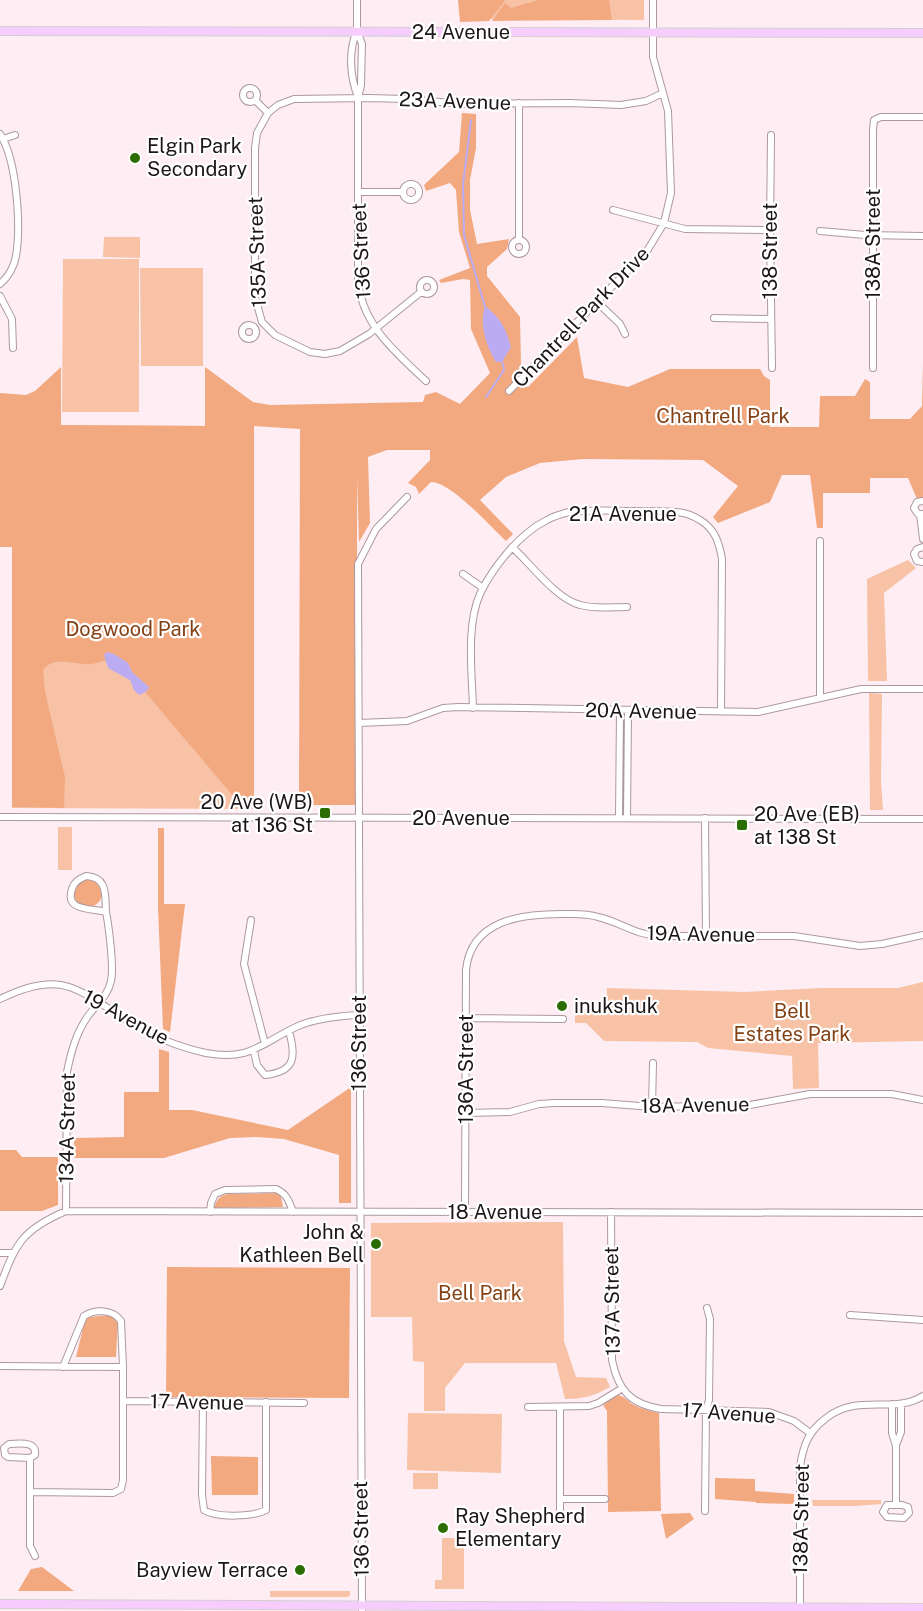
<svg xmlns="http://www.w3.org/2000/svg" width="923" height="1611" font-family="'Public Sans',sans-serif">
<style>
.green{fill:#f7c2a5}
.forest{fill:#f2a980}
.water{fill:#baabf3}
.lines{fill:none;stroke-linecap:round;stroke-linejoin:round}
.stream{stroke:#baabf3;stroke-width:2}
.minor-casing{stroke:#ac99a0;stroke-width:8}
.major-casing{stroke:#d2d0d1;stroke-width:10}
.minor{stroke:#fff;stroke-width:6}
.major{stroke:#f7cdfd;stroke-width:8}
.poi-dot{fill:#2c6d01;stroke:#fff;stroke-width:2}
.labels{text-anchor:middle;dominant-baseline:central;stroke-width:4.5;stroke-linejoin:round;paint-order:stroke}
.street-label{font-size:20px;fill:#1d1619;stroke:#fff}
.poi-label{font-size:20px;fill:#1d1619;stroke:#fff;text-anchor:start}
.park-label{font-size:20px;fill:#834115;stroke:#fff}
</style>
<rect width="100%" height="100%" fill="#feedf3"/>
<path class="green" d="M464,0H644V20L464,19Z
M104,237H140V258L103,257Z
M63,259H139V412H62Z
M140,268H203V366H141Z
M13,425L253,426L254,809L12,808Z
M908,560L916,568L884,593L887,681H868L867,579Z
M869,693L882,694L881,782L883,810H870Z
M58,827H72V870H58Z
M923,982V1041L818,1043L819,1088L793,1089L792,1056L708,1048L697,1042L604,1041L586,1023H575V1013H606L607,988L744,992L822,988H898Z
M563,1222L564,1341L576,1377L606,1378L610,1387C594,1396 583,1399 565,1399L556,1363H465L445,1388V1411H424V1362L413,1361L412,1317H371V1223Z
M408,1413L502,1414L501,1473L407,1470Z
M413,1473H438V1489H413Z
M812,1500H881V1504L856,1506H813Z
M442,1538H464V1589H435V1580H442Z
M270,1591H350V1595L348,1597H270Z"/>
<path class="forest" d="M458,0H505L504,2L489,21L460,22Z
M538,0H609L612,20L492,21L505,3L511,8Z
M462,113L476,114V148L470,180V210L477,244L509,239L507,249L487,267V276L520,317L521,364L517,375L522,385L528,387L577,337L584,378L628,387L670,369H760L764,376L770,380V427H819L820,396H855L865,379L870,382V419H910L922,406L923,364V499H917L908,478H870V493H823V528H817L810,475H782L770,502L718,523L713,517L738,486L703,460L583,459L540,463L506,477L480,500L513,534L506,541C491,527 451,482 431,482L419,494L416,487L408,483L430,460V450H387L368,457L370,523L359,542L357,477V805H299L300,429L254,426V797H234L146,693L148,686L132,672L128,663L114,654L107,652L104,655L106,660C101,661 95,664 91,664C74,666 56,654 43,670L45,692L65,777L64,808L12,807V547H0V393L26,395L35,391L61,367V425L205,426V367L253,402L270,405L423,402L425,395L436,392L460,404L490,373L471,329L470,280L463,279L441,283L439,280L470,268L459,232L456,190L450,183L426,191L424,185L459,152Z
M158,828H164V904H185L170,1032L163,1029L158,907Z
M74 893a14 14 0 1 1 28 0a14 14 0 1 1-28 0Z
M159,1049L169,1052V1110H192L288,1130L351,1087V1203H339V1155L284,1139L257,1137L230,1138L164,1158H74V1138L124,1137V1092H159Z
M0,1150H16L22,1157H58V1205L42,1211H0Z
M277,1193L281,1197L283,1207L214,1208C217,1199 219,1196 228,1194Z
M167,1267L350,1268L349,1398L166,1397Z
M110,1315L118,1320L116,1357H76L85,1320L90,1317Z
M617,1395C625,1396 627,1401 634,1405C642,1409 650,1411 659,1413L661,1511L608,1512L607,1411L603,1405Z
M211,1456L258,1457V1495H212V1497Z
M715,1478L755,1479V1491L794,1494V1504L756,1503V1502L715,1499Z
M690,1513L694,1519L666,1539L661,1514Z
M42,1567L74,1591H18L31,1569Z"/>
<path class="water" d="M485,306C501,318 506,329 511,347L502,362H496C486,346 479,325 485,306Z
M107,652L114,654L128,663L132,672L149,687L147,691L139,695L134,690L130,680L108,668L104,655Z"/>
<g class="lines">
<path class="stream" d="M471,120L463,184L464,235L485,307
M486,397L504,370L502,361"/>
<defs>
<path id="minor" d="M357,0V31L362,44L361,85L358,98V278C360,323 395,352 426,381
M357,31C348,51 350,77 358,97
M243 95a7 7 0 1 1 14 0a7 7 0 1 1-14 0Z
M255,100L268,113
M519,103V239
M0,134C17,160 21,226 16,256C14,267 8,277 0,284
M771,135L770,230L772,368
M3,139L15,135
M403 192a8 8 0 1 1 16 0a8 8 0 1 1-16 0Z
M358,192H403
M613,210L685,229L770,230
M820,231L865,235L923,236
M512 247a7 7 0 1 1 14 0a7 7 0 1 1-14 0Z
M420 287a7 7 0 1 1 14 0a7 7 0 1 1-14 0Z
M421,292L369,334L340,351L325,354L310,352L275,335L262,322L255,297V148L257,133L268,113L278,105L294,99L369,98L405,99L463,104L570,103L621,105L646,101L663,93
M0,296L12,319L13,348
M597,302L620,324L625,334
M714,318L770,319
M242 332a7 7 0 1 1 14 0a7 7 0 1 1-14 0Z
M873,368V130L874,120L881,117H923
M509,391L647,251L664,223L671,193L668,111L653,57V0
M923,501L917,502L914,508L918,514H923
M920,514L923,539
M820,541V698
M512,547C531,564 556,599 580,605C594,609 612,607 627,607
M923,547L917,549L914,554L917,561L923,562
M463,574L483,588
M473,708C472,673 466,625 480,594C493,567 520,533 547,520C554,516 561,514 569,512C591,509 615,511 638,511C652,512 669,510 683,513C689,514 695,517 700,520C715,529 719,542 722,559L721,712
M359,723L407,721L443,708L458,707L758,712L861,689H923
M0,817L923,819
M619,818L620,711
M627,818L628,711
M705,818L706,936
M86,876C108,877 105,895 106,912C93,908 64,912 72,889C74,882 79,879 86,876Z
M251,920L244,964L265,1044
M0,999C63,968 77,990 130,1022C153,1037 179,1047 206,1053C250,1061 260,1044 296,1027C315,1018 338,1016 359,1015
M466,1018L563,1019
M254,1051L257,1065L265,1075C296,1072 296,1056 289,1031
M652,1107L653,1063
M466,1113L510,1112L539,1104L554,1103H602L652,1107L750,1105L810,1094H892L923,1100
M66,1211L67,1072C71,1052 76,1033 88,1016C96,1005 108,996 111,981C114,967 109,927 106,912
M465,1211L466,970C471,920 521,914 562,914C574,914 586,913 598,917C620,922 636,935 659,936H794L860,946L882,944L923,935
M210,1212L211,1203L215,1194L225,1190L276,1189C287,1194 289,1201 293,1212
M611,1212L612,1360C618,1390 630,1404 661,1409L769,1412L794,1421L810,1433
M0,1253H12
M0,1286C16,1243 22,1230 66,1211L923,1213
M850,1315L923,1320
M0,1366L123,1367V1480L121,1489L113,1493L30,1492
M63,1367L84,1316C95,1309 113,1309 121,1321L123,1367
M123,1401L304,1403
M203,1401L202,1495L204,1510C216,1518 253,1517 266,1510V1402
M892,1404V1433L896,1446V1505
M528,1407L589,1406L598,1403L621,1389
M896,1445L901,1432V1404
M30,1458L8,1457L5,1455L4,1448L9,1444C18,1444 37,1440 35,1455L30,1458V1546L35,1556
M560,1499H605
M887,1505H902L908,1507L909,1513L904,1518L887,1517L883,1512Z
M705,1511L706,1410L709,1400L710,1319L707,1308
M560,1513V1407
M800,1607V1467C803,1446 808,1432 825,1419C857,1392 893,1415 923,1396
M362,1611L358,564L376,529L407,497"/>
<path id="major" d="M0,31L923,33
M0,1604L923,1608"/>
</defs>
<use href="#minor" class="minor-casing"/>
<use href="#major" class="major-casing"/>
<use href="#minor" class="minor"/>
<use href="#major" class="major"/>
</g>
<g class="poi-dot">
<circle cx="135" cy="158" r="6"/>
<rect x="319" y="807" width="12" height="12" rx="3"/>
<rect x="736" y="819" width="12" height="12" rx="3"/>
<circle cx="562" cy="1006" r="6"/>
<circle cx="376" cy="1244" r="6"/>
<circle cx="443" cy="1528" r="6"/>
<circle cx="300" cy="1570" r="6"/>
</g>
<g class="labels">
<g class="street-label">
<text x="461" y="32">24 Avenue</text>
<text transform="translate(455 101) rotate(2)">23A Avenue</text>
<text transform="translate(873 244) rotate(-90)">138A Street</text>
<text transform="translate(361 251) rotate(-93)">136 Street</text>
<text transform="translate(770 251) rotate(-90)">138 Street</text>
<text transform="translate(257 252) rotate(-92)">135A Street</text>
<text transform="translate(581 317) rotate(-46)">Chantrell Park Drive</text>
<text x="623" y="514">21A Avenue</text>
<text transform="translate(641 711) rotate(1)">20A Avenue</text>
<text x="461" y="818">20 Avenue</text>
<text transform="translate(701 934) rotate(1)">19A Avenue</text>
<text transform="translate(126 1017) rotate(28)">19 Avenue</text>
<text transform="translate(359 1043) rotate(-90)">136 Street</text>
<text transform="translate(466 1069) rotate(-90)">136A Street</text>
<text transform="translate(695 1105) rotate(-1)">18A Avenue</text>
<text transform="translate(67 1128) rotate(-89)">134A Street</text>
<text x="495" y="1212">18 Avenue</text>
<text transform="translate(612 1301) rotate(-91)">137A Street</text>
<text transform="translate(197 1402) rotate(1)">17 Avenue</text>
<text transform="translate(729 1413) rotate(4)">17 Avenue</text>
<text transform="translate(801 1519) rotate(-89)">138A Street</text>
<text transform="translate(361 1529) rotate(-91)">136 Street</text>
</g>
<g class="poi-label">
<text x="147" y="146">Elgin Park<tspan x="147" dy="23">Secondary</tspan></text>
<text x="313" y="802" text-anchor="end">20 Ave (WB)<tspan x="313" dy="23">at 136 St</tspan></text>
<text x="754" y="814">20 Ave (EB)<tspan x="754" dy="23">at 138 St</tspan></text>
<text x="574" y="1006">inukshuk</text>
<text x="364" y="1232" text-anchor="end">John &amp;<tspan x="364" dy="23">Kathleen Bell</tspan></text>
<text x="455" y="1516">Ray Shepherd<tspan x="455" dy="23">Elementary</tspan></text>
<text x="288" y="1570" text-anchor="end">Bayview Terrace</text>
</g>
<g class="park-label">
<text x="723" y="416">Chantrell Park</text>
<text x="133" y="629">Dogwood Park</text>
<text x="792" y="1011">Bell<tspan x="792" dy="23">Estates Park</tspan></text>
<text x="480" y="1293">Bell Park</text>
</g>
</g>
</svg>
